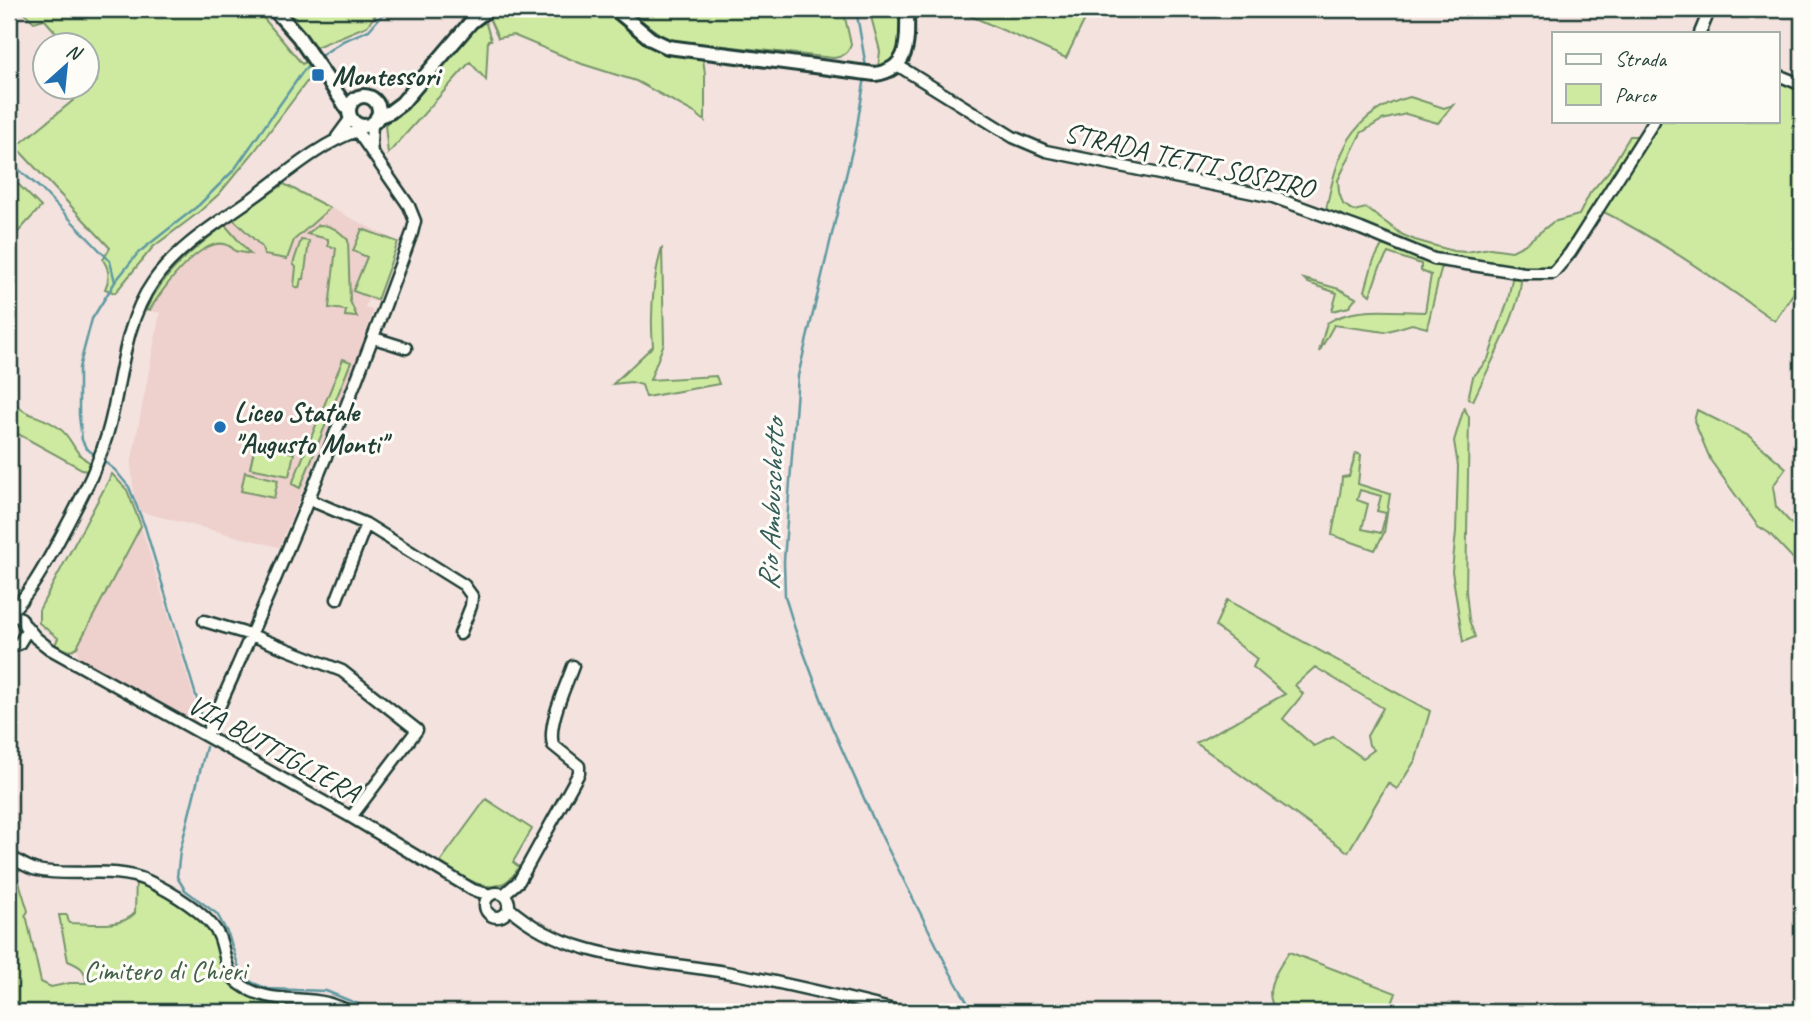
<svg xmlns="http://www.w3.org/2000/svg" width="1811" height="1021" font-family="Caveat,sans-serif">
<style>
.built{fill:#eed0cc}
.green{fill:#ceeaa1;stroke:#76946a;stroke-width:2;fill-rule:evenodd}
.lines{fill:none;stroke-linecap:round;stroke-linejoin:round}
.stream{stroke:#5f99a1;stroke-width:2.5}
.minor-casing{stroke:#1f3d34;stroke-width:15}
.tertiary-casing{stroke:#1f3d34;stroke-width:18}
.minor{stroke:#fdfcf7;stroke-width:10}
.tertiary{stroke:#fdfcf7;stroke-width:12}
.poi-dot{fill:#1f6fb2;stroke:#fdfcf7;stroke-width:2.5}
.labels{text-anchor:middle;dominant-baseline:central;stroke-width:6;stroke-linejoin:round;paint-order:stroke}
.poi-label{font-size:28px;font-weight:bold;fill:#1f3d34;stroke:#fdfcf7;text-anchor:start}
.street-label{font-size:28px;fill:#1f3d34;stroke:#fdfcf7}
.park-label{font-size:28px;fill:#42604a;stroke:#fdfcf7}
.water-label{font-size:30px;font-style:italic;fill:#345c58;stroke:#fdfcf7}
</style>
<rect width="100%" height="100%" fill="#f4e2de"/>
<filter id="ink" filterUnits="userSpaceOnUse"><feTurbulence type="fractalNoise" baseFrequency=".0143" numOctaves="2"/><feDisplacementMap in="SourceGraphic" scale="14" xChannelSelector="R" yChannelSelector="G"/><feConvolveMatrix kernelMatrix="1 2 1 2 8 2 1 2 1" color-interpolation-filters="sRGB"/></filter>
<g filter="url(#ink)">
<path class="built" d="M284,184L398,242L376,302L368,300L365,307L373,311L356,362L279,547L141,512L134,494L131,465L160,313L146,310L154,293L175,265L190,251Z
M141,526L202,724L200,727L79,660L77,647Z"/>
<path class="green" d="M20,9H256L302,64L306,62L314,72L254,152L219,194L198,213L153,247L115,293L105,289C110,279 110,270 103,260L110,248L16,147L97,81L88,70V46L67,45L44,19L34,22Z
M285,9H380L367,26L316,47Z
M504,9H605L645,44L661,52L703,58L705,74V121L695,113L636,81L582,64L513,35L498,38L488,16Z
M626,9H843L851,44C849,54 842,57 833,58L679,41L665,38Z
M869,9H903C903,35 907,56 878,68L880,51Z
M955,9H1090L1066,58Z
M481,21L486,24L491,40H488L486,80L470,62L388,154L385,125Z
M1778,77L1802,88V111L1792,127L1802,137V280L1775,321C1719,282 1664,242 1602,211L1657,121H1778Z
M1410,97L1444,108L1453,105L1438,123L1406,114L1382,120L1361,133L1338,180L1339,192L1343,204L1354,211L1366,208L1403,235L1415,240L1453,251L1466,252L1490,248L1512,251L1524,245L1553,222L1579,215L1590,193L1609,171L1630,136H1640L1555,263L1543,270L1445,258L1412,247L1326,210C1337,155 1350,112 1410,97Z
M9,175L41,207L9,242Z
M284,184L330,208L294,240L287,259L264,255L262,247L233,219Z
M225,225L250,254L235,251C211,221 160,291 150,310H146C164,272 192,250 225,225Z
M319,225C332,225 339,231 348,240L350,301L357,317L345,316L346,310L329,308L336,248L328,246V239L307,234Z
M362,229L398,242L377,300L353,291L367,257L353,251Z
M301,240L309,241L304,279H301L299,288L294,286L296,267L293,264Z
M1382,245L1442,265L1427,328L1412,324L1385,332L1334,325L1319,352L1327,323C1355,305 1393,312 1425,312L1431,275L1421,271V264L1388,253L1379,269L1370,295L1365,291L1373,262Z
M662,247L664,343L650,380L716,376L719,384L646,397L642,385L631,382L613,384L653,346C650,312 653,279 662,247Z
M1521,277C1522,310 1487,369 1473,401L1468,399L1473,377L1488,359L1508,300L1512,279Z
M1304,279L1339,289L1356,298L1349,307L1332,311L1337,293L1308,283Z
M343,359L351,362L300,488L292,484Z
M9,395C23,419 40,413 59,428C75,440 70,451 92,464L87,472L9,429Z
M1464,408L1469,417L1466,591L1469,620L1475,637L1463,642L1452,571L1456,532L1458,466L1454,441Z
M1697,410L1749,436L1786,468L1773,486L1776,507L1802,535V568L1769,533L1758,526L1711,461L1694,421Z
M255,445L294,453L289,476L250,468Z
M1356,453L1361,455L1358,484L1390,494L1384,533L1375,550L1332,535C1335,515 1341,497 1342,477L1349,476ZM1360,490L1381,496L1377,511L1386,513L1381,533L1362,529L1368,504L1357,500Z
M245,472L278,480L274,498L241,491Z
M112,474L127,490L141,526L77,647L70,651L55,645L58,638L39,623V610Z
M1227,600L1430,711L1416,759L1397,789L1388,783L1348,852L1196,743L1285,694L1253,667L1257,659L1215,626ZM1315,667L1383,708L1367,736L1369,745L1374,750L1363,758L1333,737L1314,746L1283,719L1303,694L1295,685Z
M486,799L532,829L513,862L519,867C498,904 466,879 440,862Z
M9,863L14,866L28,911L25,916L27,919L41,982L51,987L70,983H86C86,969 80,966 68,961L59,915H67L69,923C90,923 120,929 135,913L136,879C161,892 206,913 220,939C227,953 231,970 237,985L290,1003L284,1012H9Z
M1289,952L1396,993L1389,1012H1277C1261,991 1276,972 1289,952Z"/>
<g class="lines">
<path class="stream" d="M856,9L866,67
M319,57L343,41L369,30L387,9
M865,77L855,138L798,376L784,561L785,596L795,629L831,725L876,825L950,972L973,1012
M9,161L41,189L110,261L115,282
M95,455L86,448L82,440L79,415V368L92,319L115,282L138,253L199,205L234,170L304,70L311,64
M101,459L115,470L129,487L145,527L203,719
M206,747L180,851L177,877L185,890L217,914L228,934L241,974L253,983L268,989L326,991L377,1012"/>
<defs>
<path id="minor" d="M1700,33L1710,9
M897,65L1013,137L1046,151L1273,197L1361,229L1434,259L1524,273H1553L1570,253L1654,121
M1778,75L1802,85
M372,123L371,143L372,153
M337,137L351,118
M374,338L406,348
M308,499L366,524L464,585L472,596L471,606L460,634
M337,599L366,524
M9,614C31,592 44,567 59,540C79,502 100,465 110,424C122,377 124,323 153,282C178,246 219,222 254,197C286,174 319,144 357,131L359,125
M9,614L21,618L27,631L19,644L9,646
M204,621L251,635L342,671L417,730L351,817
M26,626L36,638L50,649L351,817L473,890L491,895
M206,736C281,571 350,403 412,233L415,221L409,206L357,131
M9,856C18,861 27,868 37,870C73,878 114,865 148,881C170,891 209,914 219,936C226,952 224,973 240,984C267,1004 296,996 327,1003C335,1005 344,1009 352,1012
M485 905a12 12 0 1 1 24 0a12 12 0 1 1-24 0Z
M503,895L519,881L527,867L579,773V766L553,745C547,724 566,686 573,666
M508,907C570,963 659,959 736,974C792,985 847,998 902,1012"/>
<path id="tertiary" d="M274,9L298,36L349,111
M615,9L651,39L668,47L875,74C912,69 907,38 907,9
M349 111a15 15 0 1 1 30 0a15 15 0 1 1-30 0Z
M377,117L390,112L402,103L471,22L488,9"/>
</defs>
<use href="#minor" class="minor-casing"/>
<use href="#tertiary" class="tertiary-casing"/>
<use href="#minor" class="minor"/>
<use href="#tertiary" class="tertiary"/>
</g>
</g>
<g class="poi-dot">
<rect x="311" y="68" width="14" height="14" rx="3.5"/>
<circle cx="220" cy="427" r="7"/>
</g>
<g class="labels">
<g class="poi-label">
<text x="332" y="75">Montessori</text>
<text x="234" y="411">Liceo Statale<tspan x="234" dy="32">"Augusto Monti"</tspan></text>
</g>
<g class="street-label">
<text transform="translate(1189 160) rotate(13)">STRADA TETTI SOSPIRO</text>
<text transform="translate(274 748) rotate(29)">VIA BUTTIGLIERA</text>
</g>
<g class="park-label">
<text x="165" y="970">Cimitero di Chieri</text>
</g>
<g class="water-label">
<text transform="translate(771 505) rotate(-88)">Rio Ambuschetto</text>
</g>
</g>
<rect width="1811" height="1021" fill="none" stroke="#fdfcf7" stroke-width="35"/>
<rect x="18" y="18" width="1776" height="986" fill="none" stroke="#1f3d34" stroke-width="2.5" filter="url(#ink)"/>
<rect x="1552" y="32" width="228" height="91" fill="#fdfcf7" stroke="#a4b0a9" stroke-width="2"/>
<rect x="1566" y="54" width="35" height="10" fill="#fdfcf7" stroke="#a4b0a9" stroke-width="2"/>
<text x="1615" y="66" font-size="21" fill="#1f3d34">Strada</text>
<rect x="1566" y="84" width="35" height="21" fill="#ceeaa1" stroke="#a4b0a9" stroke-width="2"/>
<text x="1615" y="102" font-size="21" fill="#1f3d34">Parco</text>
<g transform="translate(66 66) rotate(27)"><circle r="33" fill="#fdfcf7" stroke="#a4b0a9" stroke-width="2"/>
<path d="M0-5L12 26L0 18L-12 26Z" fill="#1f6fb2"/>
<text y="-10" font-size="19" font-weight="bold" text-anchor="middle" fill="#1f3d34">N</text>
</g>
</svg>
